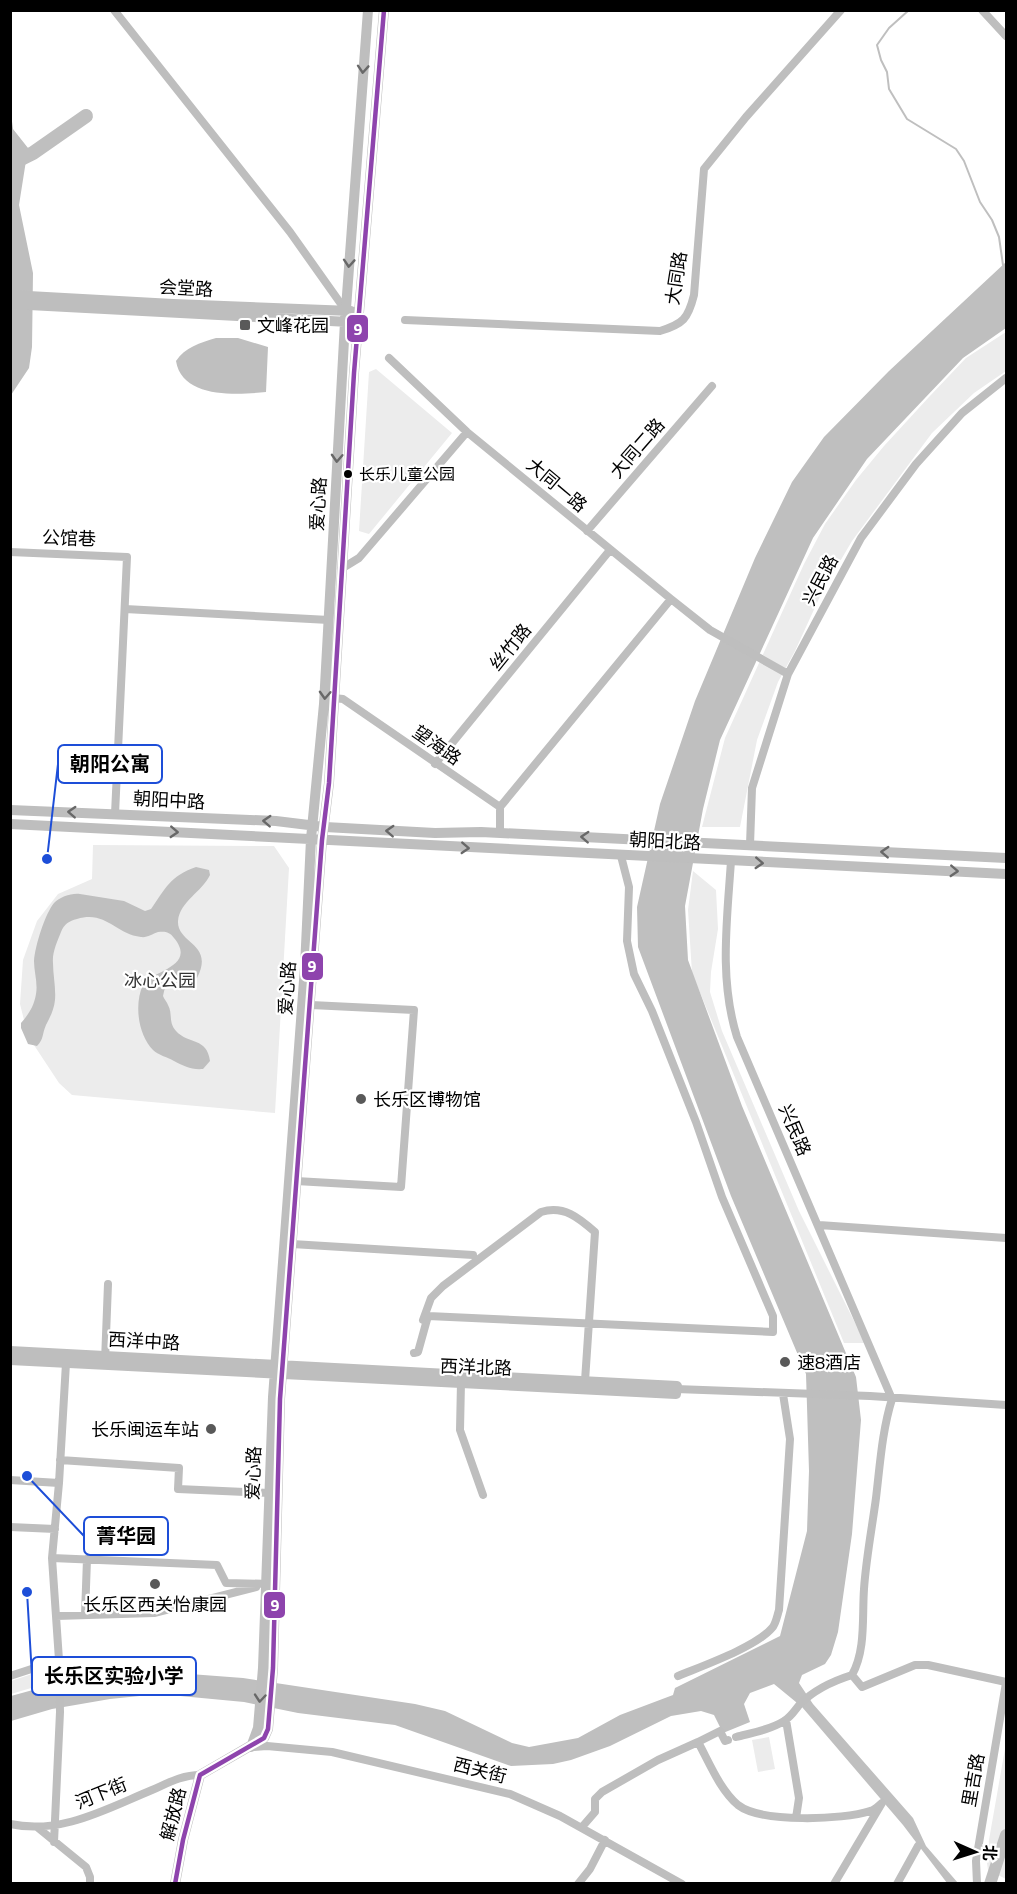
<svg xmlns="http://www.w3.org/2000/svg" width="1017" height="1894" font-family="'Titillium Web','Noto Sans SC',sans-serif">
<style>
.green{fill:#ececec}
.water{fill:#bfbfbf}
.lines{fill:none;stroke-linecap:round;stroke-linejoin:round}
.stream{stroke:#bfbfbf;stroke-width:2}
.river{stroke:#bfbfbf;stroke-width:14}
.minor{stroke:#bebebe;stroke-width:8}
.major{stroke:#bebebe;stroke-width:10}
.highway{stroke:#bebebe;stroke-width:12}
.bus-1-casing{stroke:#fff;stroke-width:9}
.bus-1{stroke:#8e44ad;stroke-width:4.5}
.oneway{stroke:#686868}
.poi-dot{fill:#595959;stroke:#fff;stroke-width:2}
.bus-dot{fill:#000;stroke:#fff;stroke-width:2}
.labels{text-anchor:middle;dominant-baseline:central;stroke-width:4.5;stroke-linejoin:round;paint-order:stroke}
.bus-label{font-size:16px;fill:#000;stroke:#fff;text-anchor:start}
.street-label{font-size:18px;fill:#000;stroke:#fff}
.poi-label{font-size:18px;fill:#000;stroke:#fff;text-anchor:start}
.park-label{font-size:18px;fill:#333;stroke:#fff}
.leader{fill:none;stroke:#1d4ed8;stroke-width:2}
.callout-dot{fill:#1d4ed8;stroke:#fff;stroke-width:2}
.callout{fill:#fff;stroke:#1d4ed8;stroke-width:2}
.callout-label{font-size:20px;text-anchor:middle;font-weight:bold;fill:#000}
.line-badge{stroke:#fff;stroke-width:2}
.badge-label{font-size:16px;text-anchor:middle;font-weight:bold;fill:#fff}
</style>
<rect width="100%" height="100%" fill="#fff"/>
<path class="green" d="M1006,332V371L974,393L932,433L852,541L822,592L795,651L778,682L757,740L740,827H702L725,738L804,564L825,524L856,480L884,446L929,397L966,358Z
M376,369L452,433L369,534L359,531L369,372Z
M93,845L274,846L289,868L275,1113L72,1095L59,1083L28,1036L20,1004L23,960L37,921L58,894L92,879Z
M693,871L716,890L718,929L711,972L710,992L722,1031L799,1211L865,1343H844L692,973L688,910Z
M50,1668L51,1682L11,1694V1681Z
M769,1737L775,1769L758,1772L752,1740Z
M1006,1743V1879L988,1870L986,1857Z"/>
<path class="water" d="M10,106L13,129L28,148L19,205L33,273L32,347L29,368L11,395Z
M1006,262V328L963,358L867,459L813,538L720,740L703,809L685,906L688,960L742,1106L856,1377L861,1420L852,1534L838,1632L831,1655L825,1664L802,1675L799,1683L813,1704L913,1818L926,1846L958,1883H947L903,1825L802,1707L774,1684L750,1693L744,1704L750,1722L723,1733L714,1715L701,1711L671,1716L610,1746L571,1760L553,1764L511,1766L395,1725L298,1713L244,1702L159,1694L110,1699L52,1709L11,1721V1696L80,1677L137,1670L243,1678L415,1704L445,1711L512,1743L529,1747L578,1738L620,1715L673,1695L675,1688L780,1636L807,1531L809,1471L806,1374L731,1196L638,947L637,907L660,804L695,701L755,558L792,482L824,437L889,371Z
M216,338H238L268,347L266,392C238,395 182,399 176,361C185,347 200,343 216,338Z
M196,867L209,870L210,875C202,892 180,901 178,921C177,944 215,943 197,978C187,982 173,982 165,987L163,996C164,999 167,1002 168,1005C173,1014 168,1022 176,1031C189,1045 207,1037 210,1061L203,1069C191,1070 184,1066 174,1061C167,1057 158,1055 153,1050C138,1035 134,1004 143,985C150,971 198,967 174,938C170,932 165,931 158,932C152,934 147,938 141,937C115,934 106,910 77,919C69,921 64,924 61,932C57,942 52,953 53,963C53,975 56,988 55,1000C54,1010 50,1017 46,1025C42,1034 44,1039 37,1046L28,1044L21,1028V1023C29,1014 34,1006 36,994C38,983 34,972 34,961C35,946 45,914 54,903C60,897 71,893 80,894L124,901L145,911L151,909C166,888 170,876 196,867Z"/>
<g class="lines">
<path class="stream" d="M909,10L889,28L877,45L881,60L887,72L889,89L907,119L956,149L964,161L980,202L992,220L999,237L1003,265L1006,270"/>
<path class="river" d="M13,163L33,153L86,116"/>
<path class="minor" d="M114,10L290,232L346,311L359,322
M982,10L1006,36
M405,320L660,331C683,324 688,319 694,295L704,169L746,117L841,10
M389,358L467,432L671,599L710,630L788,674
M587,531L712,386
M10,552L127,557L115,814
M341,569L359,558L467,432
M125,609L329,620
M334,698L343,699L500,807V833
M435,764L610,550
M500,807L671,599
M750,845L752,788L788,674L861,538L916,464L962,413L1006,378
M731,861C727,921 719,979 737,1037L892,1399C882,1431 880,1465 876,1498C872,1528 866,1559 864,1589C862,1617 866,1650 852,1675C833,1681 815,1689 800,1704C795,1710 791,1717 784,1721C770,1730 751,1733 736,1737
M296,1181L401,1187L414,1010L311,1005
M819,1225L1006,1238
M292,1244L473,1255
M423,1320L431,1298L443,1286L541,1212C564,1205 579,1218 595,1232L585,1381
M414,1353L418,1352L428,1316L773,1332V1316L722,1197L696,1122L652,1011L634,974L627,941L629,887L621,856
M105,1361L108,1284
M461,1382L460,1430L483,1495
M676,1389L870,1396L1006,1405
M60,1460L179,1468L178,1489L269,1493
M10,1480L59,1483
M10,1527L55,1529
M52,1558L217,1565L226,1583L271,1584
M85,1615L87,1559
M56,1616L154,1613L256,1587
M852,1675L862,1687L915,1665H928L1006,1682
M10,1676L59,1660
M678,1676C702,1666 756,1647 772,1628C776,1624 777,1616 779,1610L790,1439L783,1394
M786,1720L799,1798L796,1818
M698,1742L720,1731L725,1741L728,1740
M252,1747L267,1746L332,1752L510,1794L560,1816L682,1884
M10,1824C61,1835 106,1809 152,1790C168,1783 182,1775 200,1775
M37,1827L86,1867L90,1877V1884
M582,1827L595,1812V1799L602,1792L658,1760L698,1742C709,1762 720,1790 738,1805C761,1823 843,1820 870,1811C875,1810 878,1806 882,1803L834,1884
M54,1842L60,1712L59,1660L52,1558L59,1483L66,1363
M578,1884L590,1869L605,1840
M897,1884L918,1846
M977,1884L976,1861L1006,1683"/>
<path class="major" d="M10,295L173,304L351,311
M10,304L349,322
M10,810L276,821L325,827L435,833L481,832L1006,858
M10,824L1006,874
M10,1351L677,1386L676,1394L10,1360
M251,1747L258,1728L263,1668L273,1397L305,967L311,839L324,704L345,322L368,10
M175,1884L183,1840L200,1775L264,1738L268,1729L273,1668L280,1399L322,840L329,783L354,373L384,10"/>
<path class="highway" d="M990,1884L1006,1835"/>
<defs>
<path id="bus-1" d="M175,1884L183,1840L200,1775L264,1738L268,1729L273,1668L280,1399L322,840L329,783L354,373L384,10"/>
</defs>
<use href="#bus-1" class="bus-1-casing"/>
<use href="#bus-1" class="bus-1"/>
</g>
<defs><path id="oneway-chevron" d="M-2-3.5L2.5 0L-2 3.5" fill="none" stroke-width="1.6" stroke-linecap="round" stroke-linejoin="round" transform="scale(1.5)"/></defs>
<g class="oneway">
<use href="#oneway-chevron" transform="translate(363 69) rotate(94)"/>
<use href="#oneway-chevron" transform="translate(349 263) rotate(94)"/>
<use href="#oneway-chevron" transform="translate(337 458) rotate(93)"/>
<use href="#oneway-chevron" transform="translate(325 695) rotate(93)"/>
<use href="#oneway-chevron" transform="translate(72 812) rotate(-177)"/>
<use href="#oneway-chevron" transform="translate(267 821) rotate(-177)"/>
<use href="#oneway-chevron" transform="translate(390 831) rotate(-177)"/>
<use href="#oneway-chevron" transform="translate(174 832) rotate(3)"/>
<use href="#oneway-chevron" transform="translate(585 837) rotate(-177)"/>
<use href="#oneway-chevron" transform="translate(465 848) rotate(3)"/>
<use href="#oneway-chevron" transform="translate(885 852) rotate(-177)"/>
<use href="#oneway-chevron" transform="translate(759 863) rotate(3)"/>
<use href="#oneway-chevron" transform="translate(954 871) rotate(3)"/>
<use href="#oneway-chevron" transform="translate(260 1698) rotate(95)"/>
</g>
<g class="poi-dot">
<rect x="239" y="319" width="12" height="12" rx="3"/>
<circle cx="361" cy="1099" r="6"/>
<circle cx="785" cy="1362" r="6"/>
<circle cx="211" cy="1429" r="6"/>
<circle cx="155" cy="1584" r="6"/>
</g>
<circle class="bus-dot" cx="348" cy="474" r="5"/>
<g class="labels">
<g class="bus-label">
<text x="359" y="474">长乐儿童公园</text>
</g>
<g class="street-label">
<text transform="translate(676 278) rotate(-81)">大同路</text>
<text transform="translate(186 288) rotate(3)">会堂路</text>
<text transform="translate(637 448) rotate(-49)">大同二路</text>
<text transform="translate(557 485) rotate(40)">大同一路</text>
<text transform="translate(318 504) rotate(-87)">爱心路</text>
<text transform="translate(69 538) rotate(2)">公馆巷</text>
<text transform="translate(820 580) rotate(-62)">兴民路</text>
<text transform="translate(510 647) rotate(-51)">丝竹路</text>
<text transform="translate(437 745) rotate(35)">望海路</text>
<text transform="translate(169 800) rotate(3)">朝阳中路</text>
<text transform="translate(665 841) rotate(3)">朝阳北路</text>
<text transform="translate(287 988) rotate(-86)">爱心路</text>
<text transform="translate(795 1130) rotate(67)">兴民路</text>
<text transform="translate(144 1341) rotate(3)">西洋中路</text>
<text transform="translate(476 1367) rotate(2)">西洋北路</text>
<text transform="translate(253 1473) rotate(-88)">爱心路</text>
<text transform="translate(480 1770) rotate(14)">西关街</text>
<text transform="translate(973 1780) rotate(-80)">里吉路</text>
<text transform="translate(101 1793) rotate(-22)">河下街</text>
<text transform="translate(173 1814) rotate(-76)">解放路</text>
</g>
<g class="poi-label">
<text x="257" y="325">文峰花园</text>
<text x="373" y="1099">长乐区博物馆</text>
<text x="797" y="1362">速8酒店</text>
<text x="199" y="1429" text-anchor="end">长乐闽运车站</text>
<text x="155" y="1604" text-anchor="middle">长乐区西关怡康园</text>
</g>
<g class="park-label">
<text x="160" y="980">冰心公园</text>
</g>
</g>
<path class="leader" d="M47 859L58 764M27 1476L84 1536M27 1592L32 1676"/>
<g class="callout-dot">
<circle cx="47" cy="859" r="6"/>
<circle cx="27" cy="1476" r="6"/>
<circle cx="27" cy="1592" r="6"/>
</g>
<g class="callout">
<rect x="58" y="745" width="104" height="38" rx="6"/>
<rect x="84" y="1517" width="84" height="38" rx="6"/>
<rect x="32" y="1657" width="164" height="38" rx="6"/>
</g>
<g class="callout-label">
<text x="110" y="771">朝阳公寓</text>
<text x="126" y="1543">菁华园</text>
<text x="114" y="1683">长乐区实验小学</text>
</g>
<g class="line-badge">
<rect x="346" y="314" width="23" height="29" rx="6" fill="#8e44ad"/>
<rect x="301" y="952" width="23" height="29" rx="6" fill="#8e44ad"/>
<rect x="263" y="1591" width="23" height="28" rx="6" fill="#8e44ad"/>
</g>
<g class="badge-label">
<text x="358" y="335">9</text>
<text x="312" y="972">9</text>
<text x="275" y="1611">9</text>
</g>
<rect width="1017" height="1894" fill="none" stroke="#000000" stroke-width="24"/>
<g transform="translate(975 1852) rotate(93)" stroke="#ffffff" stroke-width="4.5" paint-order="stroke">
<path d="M0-4.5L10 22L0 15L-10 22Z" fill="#000000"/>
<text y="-9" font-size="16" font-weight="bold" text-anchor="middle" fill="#000000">北</text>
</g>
</svg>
